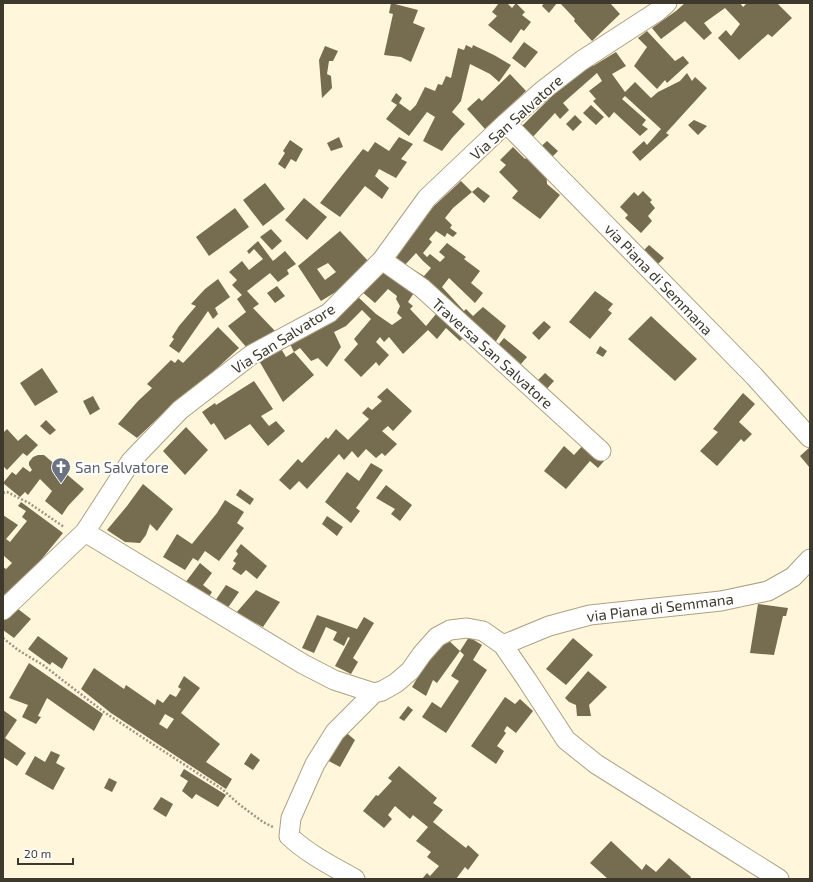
<svg xmlns="http://www.w3.org/2000/svg" width="813" height="882" font-family="'Exo 2',sans-serif">
<style>
.building{fill:#766c4f;fill-rule:evenodd}
.lines{fill:none;stroke-linecap:round;stroke-linejoin:round}
.minor-casing{stroke:#aca182;stroke-width:21}
.path{stroke:#9c9682;stroke-width:2.5;stroke-dasharray:2 2;stroke-linecap:butt}
.minor{stroke:#fff;stroke-width:19}
.labels{text-anchor:middle;dominant-baseline:central;stroke-width:4;stroke-linejoin:round;paint-order:stroke}
.street-label{font-size:15px;fill:#3d392c;stroke:#fff}
.worship-label{font-size:15px;fill:#5b616d;stroke:#fff;text-anchor:start}
</style>
<rect width="100%" height="100%" fill="#fff6dc"/>
<path class="building" d="M391,3L418,10L413,23L425,28L411,62L401,57L384,55L393,14L389,13Z
M499,3H507L512,8L516,3L525,12L522,15L531,22L524,31L521,29L511,43L488,25L497,16L492,12Z
M544,3H557L549,13L542,6Z
M560,3H610L620,14L592,41L574,21L575,19Z
M685,3H740L743,7L747,3H777L792,18L772,37L768,34L739,60L718,38L726,30L731,36L740,24L725,8L704,23L712,33L704,40L685,21L661,39L652,28L676,11Z
M647,31L675,61L683,56L689,63L667,83L665,80L657,89L634,66L647,47L638,38Z
M524,42L538,52L525,68L512,58Z
M466,45L472,48L473,45L494,55L511,65L499,82L490,74L470,64L461,101L452,112L465,124L452,138L442,151L423,141L435,117L427,112L409,136L386,119L397,105L391,101L396,93L402,98L399,103L410,111L416,105L425,87L435,91L438,84L442,85L446,76L451,78L458,48L464,50Z
M325,46L338,51L333,61H329L327,74L331,76L332,88L322,98L319,60Z
M616,52L626,66L612,74L625,92L635,82L651,98L658,92L680,81L687,73L692,81L695,77L707,88L666,133L669,135L640,161L632,152L644,141L647,145L661,129L625,96L622,99L646,120L642,125L648,129L640,136L614,112L609,118L593,101L596,99L589,91L602,81L597,73L563,103L569,110L560,119L555,113L529,141L518,130L558,90L591,62L593,66Z
M510,74L526,91L485,129L467,109L479,98L482,101Z
M591,105L604,117L596,125L583,113Z
M575,115L582,122L573,131L566,124Z
M694,120L707,126L698,135L688,125Z
M339,137L343,147L331,151L327,143Z
M399,137L413,144L401,159L407,162L396,178L379,169L375,176L389,188L382,199L365,186L340,217L320,203L363,149L368,152L375,142L389,151Z
M290,140L303,149L296,162L291,159L285,169L278,164L285,153L283,151Z
M547,141L558,151L548,161L537,150Z
M513,147L525,159L532,153L546,168L547,184L560,195L540,219L512,198L518,191L499,172L506,165L500,160Z
M461,181L472,192L453,208L445,218L452,225L450,228L457,233L453,237L447,233L445,237L436,231L429,239L432,242L423,253L427,257L430,254L440,262L445,257L439,252L447,243L466,257L464,259L480,271L471,283L483,293L475,303L449,278L442,287L464,311L466,309L473,316L483,307L506,326L491,349L388,260L417,229L433,207ZM416,253L423,261L431,268L424,276L411,268L409,270L404,266Z
M265,183L285,209L263,226L243,200Z
M478,187L490,196L484,203L472,192Z
M643,191L652,200L650,202L655,208L648,216L652,221L641,233L625,218L628,215L620,207L634,192L638,196Z
M304,198L327,217L307,240L285,220Z
M235,208L249,227L209,256L196,237Z
M271,229L282,241L272,250L260,237Z
M340,231L370,263L351,285L334,293L321,301L298,266ZM328,263L336,272L325,280L317,269Z
M258,241L273,261L285,251L296,264L287,270L289,274L278,282L270,273L247,291L259,304L253,308L275,331L247,348L228,326L246,312L237,299L242,295L232,285L237,280L229,272L242,261L249,270L263,259L254,249L249,254L247,251Z
M649,245L664,258L656,266L641,253Z
M383,265L417,288L408,302L413,306L410,309L426,326L436,314L423,301L468,333L460,341L446,328L437,339L428,330L403,354L389,337L384,342L380,337L376,342L389,355L379,366L376,362L361,377L344,360L358,344L354,339L371,319L362,310L346,326L334,332L341,347L327,367L318,358L311,361L300,348L294,352L289,342L356,295L376,314L392,325L402,318L397,313L400,306L396,299L397,296L388,289L375,303L361,291Z
M218,279L230,297L215,308L218,314L213,319L208,311L179,353L169,346L174,339L172,337L179,326L196,306L191,304L205,289Z
M277,286L285,296L275,303L267,293Z
M595,291L613,304L608,310L612,313L590,339L569,322Z
M651,316L697,359L675,381L628,339Z
M544,321L551,327L539,340L532,333Z
M218,327L239,348L202,382L171,406L137,438L118,424L138,401L152,388L147,384L171,360L175,363L178,359L183,363Z
M504,338L527,357L515,371L493,351Z
M600,346L607,351L603,357L596,353Z
M280,347L286,357L294,352L314,375L283,402L258,359Z
M42,368L58,392L35,406L20,383Z
M545,373L554,381L543,393L534,384Z
M254,381L273,409L261,416L269,426L276,421L285,431L268,446L250,424L225,440L214,423L211,425L202,412L215,403L216,405Z
M387,388L412,411L393,431L388,426L382,431L397,444L385,456L382,453L376,458L366,449L358,458L352,451L344,460L339,454L307,489L299,481L290,490L279,480L298,459L302,463L326,437L328,439L336,429L348,440L369,419L362,413L368,407L372,410L382,401L377,397Z
M743,393L755,404L739,422L752,434L744,442L741,439L717,466L700,451L718,432L713,429Z
M93,396L100,409L90,415L83,401Z
M46,420L56,430L50,435L40,426Z
M186,427L208,450L185,475L163,451Z
M7,429L18,441L26,434L38,445L27,456L23,453L7,470L3,466V433Z
M585,443L604,461L598,468L590,461L566,489L544,471L564,446L574,455Z
M810,447V468L800,456Z
M38,455H44L84,489L68,506L62,515L45,501L52,491L40,479L28,495L25,492L20,497L3,483L12,472L16,475L23,467L30,472L32,470L29,465V462L33,457Z
M371,463L383,470L356,508L360,511L351,523L325,502L347,472L359,481Z
M143,484L173,509L157,531L150,524L146,535L140,543L125,542L107,530L127,506Z
M386,485L412,505L400,521L391,514L395,509L376,498Z
M240,489L254,499L250,505L236,495Z
M225,500L244,512L237,523L244,528L219,561L205,551L198,561L193,558L185,570L163,557L177,534L192,544L217,513Z
M21,502L63,533L40,561L3,597V567L6,569L12,563L3,555V515L18,525L6,539L10,542L27,521L22,517L26,511L18,506Z
M327,516L343,527L337,536L322,524Z
M241,544L267,566L257,579L246,570L241,575L232,569L236,563L233,561L238,554L236,551Z
M200,563L212,573L203,585L212,592L208,598L185,583Z
M226,585L239,592L227,609L215,601Z
M256,590L280,602L263,627L236,613Z
M9,602L31,619L14,638L3,630V610Z
M758,604L788,608L786,616H783L774,655L750,653Z
M317,615L357,629L364,617L374,623L353,658L358,662L351,674L335,666L350,638L348,637L344,646L333,640L337,632L326,627L314,653L302,648Z
M38,636L68,658L62,669L52,662L50,665L28,649Z
M469,637L482,645L473,660L487,670L446,733L422,717L432,702L441,708L459,681L451,676L464,655L460,651Z
M573,638L593,655L566,685L546,669Z
M447,639L460,651L437,683L433,680L426,696L412,687L426,663Z
M29,663L103,714L94,731L47,698L38,716L41,717L36,724L22,717L28,705L9,698Z
M94,668L124,689L126,685L155,705L157,699L163,703L170,694L176,697L181,689L178,687L184,676L200,688L181,713L220,744L206,762L232,779L226,789L111,713L81,689ZM165,714L174,719L167,729L159,724Z
M588,671L607,687L589,705L591,716H577L576,705L569,702L565,698Z
M505,697L515,704L520,699L533,711L516,733L507,726L504,731L506,733L497,746L504,751L496,764L471,746Z
M408,706L413,710L404,721L399,718Z
M3,710L17,720L5,738L26,753L17,766L3,757Z
M343,730L355,740L340,767L323,758Z
M51,751L60,755L56,763L65,768L53,790L25,774L35,756L45,762Z
M251,753L260,760L253,770L244,764Z
M399,766L437,798L433,803L443,810L433,822L466,848L468,845L479,855L468,870L465,867L456,879H422L427,873L430,876L439,866L427,857L431,852L416,841L428,827L413,815L410,819L395,806L388,815L392,819L384,828L363,811L376,795L378,796L392,781L388,778Z
M184,769L226,795L218,807L196,794L192,799L182,791L188,781L180,776Z
M109,778L117,782L112,792L104,788Z
M161,797L173,804L166,817L153,809Z
M611,841L642,870L646,864L656,872L669,858L691,877L690,879H608L590,863Z"/>
<g class="lines">
<defs>
<path id="minor" d="M506,123L754,376L810,438
M382,260L422,288L601,451
M85,532L303,664L334,680L374,693L382,691L396,683L410,671L422,654L437,637L450,630L467,628L483,631L503,645L527,680L566,740L596,764L779,879
M3,610L85,532L131,461L180,410L251,355L329,313L382,260L427,198L506,123L542,91L581,61L658,11L667,3
M503,645L549,626L590,615L721,601L768,591L793,577L810,559
M355,879C332,866 308,854 289,836L291,818L315,764L335,732L374,693"/>
</defs>
<use href="#minor" class="minor-casing"/>
<path class="path" d="M3,493L7,492L29,503L64,527
M3,638L18,650L43,665L104,712L151,743L222,789L240,805L263,822L273,827"/>
<use href="#minor" class="minor"/>
</g>
<defs>
<symbol id="church-pin" viewBox="-11 -11 22 30"><path d="M0 17L-7.5 6A9.5 9.5 0 1 1 7.5 6Z" fill="#6b7280" stroke="#fff"/><path d="M-1.2-6h2.4v3.5h3.3v2.4h-3.3V6h-2.4V-.1h-3.3v-2.4h3.3Z" fill="#fff"/></symbol>
</defs>
<g fill-rule="evenodd">
<use href="#church-pin" x="50" y="456" width="22" height="30"/>
</g>
<g class="labels">
<g class="street-label">
<text transform="translate(516 117) rotate(-42)">Via San Salvatore</text>
<text transform="translate(659 279) rotate(46)">via Piana di Semmana</text>
<text transform="translate(283 338) rotate(-32)">Via San Salvatore</text>
<text transform="translate(493 353) rotate(42)">Traversa San Salvatore</text>
<text transform="translate(660 607) rotate(-7)">via Piana di Semmana</text>
</g>
<g class="worship-label">
<text x="75" y="467">San Salvatore</text>
</g>
</g>
<rect width="813" height="882" fill="none" stroke="#3d392c" stroke-width="8"/>
<path d="M18 858v6h55v-6" fill="none" stroke="#3d392c" stroke-width="2"/>
<text x="24" y="858" font-size="12" fill="#3d392c" stroke="#ffffff" stroke-width="3" paint-order="stroke">20 m</text>
</svg>
